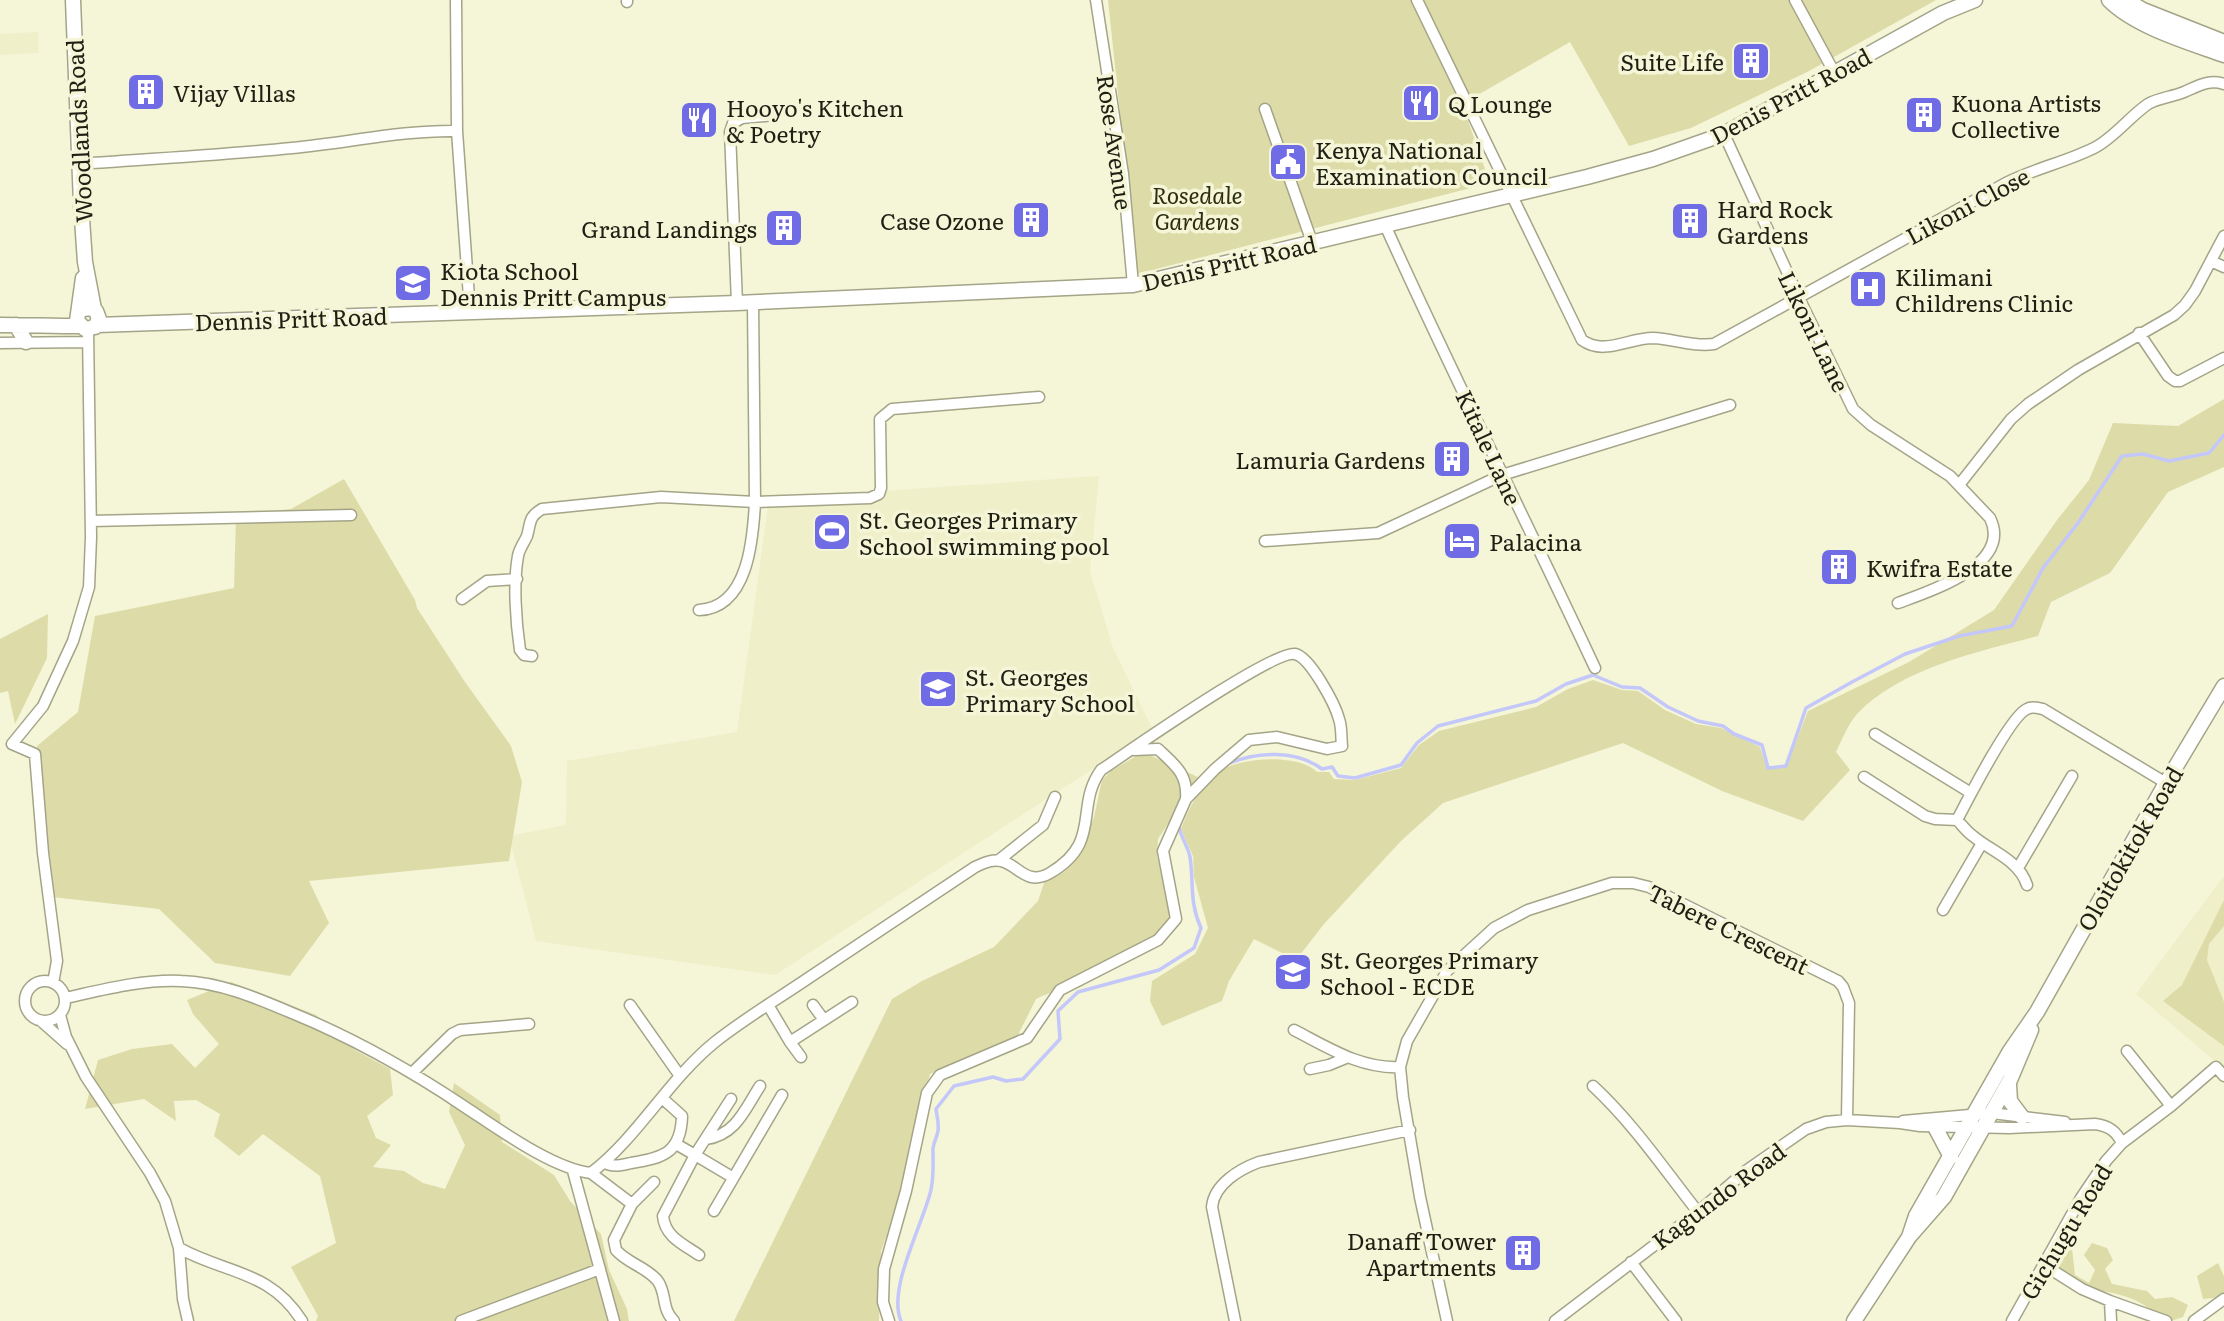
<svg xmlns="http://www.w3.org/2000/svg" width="2224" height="1321" font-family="Literata,serif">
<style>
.built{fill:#efefc9}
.green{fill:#dddca8}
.water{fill:#c3c7f9}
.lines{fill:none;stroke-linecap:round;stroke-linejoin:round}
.stream{stroke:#c3c7f9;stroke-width:3.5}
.street-casing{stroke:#a4a488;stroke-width:13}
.secondary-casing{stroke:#a4a488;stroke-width:17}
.street{stroke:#fff;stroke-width:10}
.secondary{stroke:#fff;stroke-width:14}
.labels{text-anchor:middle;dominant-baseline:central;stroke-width:7;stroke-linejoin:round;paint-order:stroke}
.poi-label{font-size:23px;fill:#1f1f14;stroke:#f5f5d8;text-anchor:start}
.street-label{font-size:23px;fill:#1f1f14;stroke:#f5f5d8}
.park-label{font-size:23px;font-style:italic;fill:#2e2d0f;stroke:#f5f5d8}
</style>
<rect width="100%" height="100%" fill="#f5f5d8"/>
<path class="built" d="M38,32L39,53L0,55V34Z
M1099,476L1090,571L1113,648L1153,730L775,975L536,941L509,836L566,825L567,761L737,732L769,499Z
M2224,876V1069L2136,994Z"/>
<path class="green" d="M1108,0H1936L1809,71L1691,128L1629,146L1570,42L1462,104L1490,183L1137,274Z
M2224,399V467L2168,492L2110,573L2051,602L2038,636C1978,652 1901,668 1857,714C1848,724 1842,740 1836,752L1850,770L1803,821L1722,791L1623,743L1443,803L1401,841L1324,924L1296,960L1254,939L1229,981L1222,1001L1162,1026L1150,1001L1152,981L1195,954L1208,928L1194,877L1193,856L1181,829C1189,808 1199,787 1217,773C1237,757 1298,753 1317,772H1329L1334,779L1355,780L1401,768L1419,745L1439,731L1536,707L1568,689L1593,680L1622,690L1638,691L1665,710L1696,724L1721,728L1760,747L1767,769L1786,767L1808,711L1909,662L1994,610L2057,520L2089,480L2113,423L2178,426Z
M344,479L415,600L417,608L465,682L511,746L522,782L509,861L309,881L329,923L290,976L215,963L159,909L52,897L37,746L78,712L95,616L234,588L236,515L291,509Z
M48,614L47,658L15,724L8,691L0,693V639Z
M1143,752L1198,777L1158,839L1157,856L1172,920C1156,949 1068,985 1036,999L1015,1041L930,1074L901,1196L881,1251L879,1321H734L892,999L922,981L994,947L1038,901L1045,880L1064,872L1079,852L1094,817L1102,780L1111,771Z
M2224,900V926L2209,944L2207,960L2224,1002V1046L2163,1001L2182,985Z
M231,982L316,1015L355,1050L390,1069L393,1095L367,1116L376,1138L391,1145L373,1167L404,1171L423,1183L445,1189L465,1145L449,1112L454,1083L500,1115L502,1142L554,1175L570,1201L601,1234L609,1270L627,1309L629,1321H316L318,1316L291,1267L336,1243L320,1176L263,1134L239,1156L214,1136L220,1114L196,1100L174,1101L176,1121L144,1099L85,1109L98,1060L132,1049L172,1044L195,1068L219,1044L193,1014L187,1000Z
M2092,1243L2107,1248L2113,1260L2105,1269L2112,1284L2147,1291L2155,1299L2172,1297L2188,1305L2183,1317L2171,1321H2160C2143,1293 2099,1290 2069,1287L2059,1270V1254L2072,1248L2075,1275L2089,1283L2095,1270L2084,1255Z
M2218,1263L2224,1276V1297L2203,1299L2197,1276Z"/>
<path class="water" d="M845,518L850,538L818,545L813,525Z"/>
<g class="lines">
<path class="stream" d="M1227,764C1256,752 1295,749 1322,769L1332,767L1338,776L1355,778L1401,765L1417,743L1438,726L1536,701L1566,684L1593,675L1622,687L1640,688L1668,707L1698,721L1723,726L1734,734L1762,745L1768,768L1786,766L1806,708L1852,682L1905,654L1959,636L2012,626L2043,568L2078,523L2122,456L2143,454L2169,461L2209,453L2224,435
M901,1321C887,1289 923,1224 931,1190C934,1174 933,1167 933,1152C932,1145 937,1138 938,1131C939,1124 937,1116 936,1109L954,1086L993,1077L1006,1081L1023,1079L1060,1039L1058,1011L1078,992L1159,970L1194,948L1201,928C1189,902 1194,883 1190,857C1188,846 1180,836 1179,826"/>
<defs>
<path id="street" d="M627,0V2
M1096,0L1123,174L1133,285
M1417,0L1582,340C1604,356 1628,338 1653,338C1674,339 1693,347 1714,344L2008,182C2036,168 2066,162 2094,148C2114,138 2129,117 2148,104C2158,98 2172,97 2184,92C2198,86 2209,79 2224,84
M1795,0L1834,72
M1265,109L1312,242
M457,131L470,311
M1724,134L1799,298L1853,409L1871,425L1950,476L1990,518C2013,565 1930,591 1898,603
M79,164C150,159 222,155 292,148C348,143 401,130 457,131L456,0
M1385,225C1452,374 1526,520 1595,668
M2211,261L2224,267
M753,302L755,502L870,498L879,494L881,488L880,419L892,409L1039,397
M737,303L730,132L733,123L742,118L776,115
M2139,333L2168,376L2175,381H2180L2224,358
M0,343L87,342
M1959,485L2011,419L2028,404L2078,370L2174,315L2185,305L2195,291L2224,236
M91,521L351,515
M1265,541L1378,533L1502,475L1730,405
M462,599L487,581L517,579
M532,656L524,655L520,650C516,623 513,583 518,556C519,549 524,543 527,536C531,523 528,517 542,509L661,497L755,502C753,540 748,608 699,610
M1875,734L1971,793
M1134,750L1158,749C1175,765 1188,774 1186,799
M1864,777L1925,816L1935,819L1957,820
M999,860L1043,825L1055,797
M2018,868L2072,776
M2027,885C2019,860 1992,852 1973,836C1967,832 1962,825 1957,820C1967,801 2011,715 2027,709C2032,706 2038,708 2043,709L2166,783
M1943,910L1982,843
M25 1001a20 20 0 1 1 40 0a20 20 0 1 1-40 0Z
M53,983L57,961L43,853L35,754L12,744L43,706L73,641L89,587L91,537L88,329
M65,998C102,990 143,979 181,981C219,982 257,998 292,1013C353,1038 410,1070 465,1107C497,1128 553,1169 591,1173C639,1136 668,1080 715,1042C744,1019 776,1000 807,979C863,942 919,904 975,867C984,863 992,859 1001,861C1018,864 1026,887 1050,873C1103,842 1074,807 1101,770C1128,752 1273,650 1295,654C1310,657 1335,704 1339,719C1342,727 1341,738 1342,746L1327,749L1277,737L1249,740L1215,769L1186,799L1163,851L1176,919L1158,940L1060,990L1027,1038L940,1075L927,1093L906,1191L884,1269L883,1302L889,1321
M630,1005L680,1076
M768,1005L790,1042
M813,1005L824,1020
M60,1015L66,1037L86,1077L150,1173L165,1201L179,1248L183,1299L188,1321
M41,1021L67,1044
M1294,1030C1329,1048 1361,1069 1400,1067
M801,1057L790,1042L852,1002
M1310,1069L1329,1065L1346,1058
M413,1072L452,1034L460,1030L529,1024
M1593,1086C1633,1123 1664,1169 1698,1212
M731,1099L695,1155L732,1177
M2171,1106L2216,1067L2224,1076
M1903,1121L1992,1113L2065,1122
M706,1139C736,1135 745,1109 760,1086
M676,1144L695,1155L663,1216C665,1237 683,1244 699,1255
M604,1162C613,1168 622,1165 631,1163C663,1158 681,1153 682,1116L662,1098
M573,1171L614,1321
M591,1173L632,1204L614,1240L616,1250C627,1263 646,1267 657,1280C667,1292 661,1309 674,1321
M632,1204L654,1182
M714,1211L782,1095
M179,1248C226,1274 270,1270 302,1321
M1631,1262L1676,1321
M2044,1265L2082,1289L2110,1301L2166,1321
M2110,1301L2111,1321
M461,1321L600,1269
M1235,1321L1212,1207C1214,1184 1240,1169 1259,1162L1410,1130
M1447,1321L1420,1197L1403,1097L1400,1067L1407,1041L1447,971L1494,928L1528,910L1612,883H1633L1649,887L1838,981L1843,987L1849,1003L1847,1120
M1555,1321L1698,1212L1747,1170L1806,1129L1826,1122L1847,1120L1900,1123L1920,1126L2009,1128L2095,1124C2109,1126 2116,1131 2122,1143
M2012,1321L2081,1198L2106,1161L2122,1143L2171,1106L2127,1051
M2194,1321L2224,1299"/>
<path id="secondary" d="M73,0L81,204L85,262L94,309
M2109,0C2136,27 2188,42 2224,55
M2126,0L2143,10L2224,42
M80,310L90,308L96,311L99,319L95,327L85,329L77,321L83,278
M0,325C27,325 53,326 80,326
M16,325L26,342
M97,325L737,303L1133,285L1587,177L1653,159L1724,134L1943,13L1975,0
M2009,1085L2010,1101L2022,1117
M1934,1125L1951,1157
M1909,1237L1916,1216L2010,1051L2037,1012L2166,783L2224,686
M1854,1321L1909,1237L1944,1197L2010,1080L2031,1030"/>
</defs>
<use href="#street" class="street-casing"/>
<use href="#secondary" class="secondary-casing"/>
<use href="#street" class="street"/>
<use href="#secondary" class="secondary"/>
</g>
<defs>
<symbol id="building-square" viewBox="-11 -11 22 22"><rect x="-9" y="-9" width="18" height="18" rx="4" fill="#706ce6" stroke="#f5f5d8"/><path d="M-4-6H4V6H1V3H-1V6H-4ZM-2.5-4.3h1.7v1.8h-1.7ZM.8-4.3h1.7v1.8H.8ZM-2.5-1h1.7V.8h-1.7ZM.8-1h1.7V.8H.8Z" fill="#fff"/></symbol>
<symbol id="restaurant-square" viewBox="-11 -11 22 22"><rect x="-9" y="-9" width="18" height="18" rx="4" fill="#706ce6" stroke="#f5f5d8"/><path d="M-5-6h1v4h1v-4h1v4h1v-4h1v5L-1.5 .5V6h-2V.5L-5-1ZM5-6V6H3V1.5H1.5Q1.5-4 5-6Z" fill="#fff"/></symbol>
<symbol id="civic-square" viewBox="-11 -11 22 22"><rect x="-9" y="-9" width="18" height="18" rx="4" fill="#706ce6" stroke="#f5f5d8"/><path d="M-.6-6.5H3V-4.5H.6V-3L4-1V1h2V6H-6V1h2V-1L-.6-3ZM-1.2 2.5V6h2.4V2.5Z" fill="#fff"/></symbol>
<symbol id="school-square" viewBox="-11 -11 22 22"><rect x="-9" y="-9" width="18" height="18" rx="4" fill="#706ce6" stroke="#f5f5d8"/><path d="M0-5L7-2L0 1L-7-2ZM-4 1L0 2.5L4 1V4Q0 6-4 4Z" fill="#fff"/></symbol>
<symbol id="hospital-square" viewBox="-11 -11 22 22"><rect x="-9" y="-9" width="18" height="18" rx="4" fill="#706ce6" stroke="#f5f5d8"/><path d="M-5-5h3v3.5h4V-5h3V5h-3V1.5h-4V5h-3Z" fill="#fff"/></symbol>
<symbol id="stadium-square" viewBox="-11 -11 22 22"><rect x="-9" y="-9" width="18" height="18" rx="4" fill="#706ce6" stroke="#f5f5d8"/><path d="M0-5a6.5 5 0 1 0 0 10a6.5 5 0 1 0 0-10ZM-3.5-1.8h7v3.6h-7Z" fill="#fff"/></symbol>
<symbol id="hotel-square" viewBox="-11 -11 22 22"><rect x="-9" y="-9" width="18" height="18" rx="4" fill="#706ce6" stroke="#f5f5d8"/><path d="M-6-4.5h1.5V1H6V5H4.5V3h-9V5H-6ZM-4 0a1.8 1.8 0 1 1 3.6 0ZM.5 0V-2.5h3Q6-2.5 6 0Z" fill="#fff"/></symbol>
</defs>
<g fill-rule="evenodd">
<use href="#building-square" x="1729" y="39" width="44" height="44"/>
<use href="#building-square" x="124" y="70" width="44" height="44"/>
<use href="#restaurant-square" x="1399" y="81" width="44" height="44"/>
<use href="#building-square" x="1902" y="93" width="44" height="44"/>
<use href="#restaurant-square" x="677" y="98" width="44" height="44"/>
<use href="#civic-square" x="1266" y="140" width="44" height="44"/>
<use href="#building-square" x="1009" y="198" width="44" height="44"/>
<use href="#building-square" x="1668" y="199" width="44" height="44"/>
<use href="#building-square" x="762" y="206" width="44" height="44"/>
<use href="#school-square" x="391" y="261" width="44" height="44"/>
<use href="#hospital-square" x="1846" y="267" width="44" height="44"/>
<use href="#building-square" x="1430" y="437" width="44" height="44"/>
<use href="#stadium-square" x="810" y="510" width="44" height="44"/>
<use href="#hotel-square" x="1440" y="519" width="44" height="44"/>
<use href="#building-square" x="1817" y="545" width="44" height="44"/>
<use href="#school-square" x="916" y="667" width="44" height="44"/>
<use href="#school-square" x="1271" y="950" width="44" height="44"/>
<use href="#building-square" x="1501" y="1231" width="44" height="44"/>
</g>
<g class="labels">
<g class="poi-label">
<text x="1724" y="61" text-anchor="end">Suite Life</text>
<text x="173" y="92">Vijay Villas</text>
<text x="1951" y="102">Kuona Artists<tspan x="1951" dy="26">Collective</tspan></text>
<text x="1448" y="103">Q Lounge</text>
<text x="726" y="107">Hooyo's Kitchen<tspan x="726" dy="26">&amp; Poetry</tspan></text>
<text x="1315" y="149">Kenya National<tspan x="1315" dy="26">Examination Council</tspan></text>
<text x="1717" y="208">Hard Rock<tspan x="1717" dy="26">Gardens</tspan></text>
<text x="1004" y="220" text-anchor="end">Case Ozone</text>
<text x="757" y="228" text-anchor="end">Grand Landings</text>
<text x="440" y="270">Kiota School<tspan x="440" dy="26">Dennis Pritt Campus</tspan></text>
<text x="1895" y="276">Kilimani<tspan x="1895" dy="26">Childrens Clinic</tspan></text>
<text x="1425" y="459" text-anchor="end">Lamuria Gardens</text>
<text x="859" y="519">St. Georges Primary<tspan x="859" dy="26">School swimming pool</tspan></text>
<text x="1489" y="541">Palacina</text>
<text x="1866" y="567">Kwifra Estate</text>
<text x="965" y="676">St. Georges<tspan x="965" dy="26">Primary School</tspan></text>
<text x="1320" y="959">St. Georges Primary<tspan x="1320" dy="26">School - ECDE</tspan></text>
<text x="1496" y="1240" text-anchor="end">Danaff Tower<tspan x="1496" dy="26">Apartments</tspan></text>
</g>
<g class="street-label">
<text transform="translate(1790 95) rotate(-28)">Denis Pritt Road</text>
<text transform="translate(78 131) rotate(-93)">Woodlands Road</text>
<text transform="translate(1116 142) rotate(82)">Rose Avenue</text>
<text transform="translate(1967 205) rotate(-28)">Likoni Close</text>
<text transform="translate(1229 262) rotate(-13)">Denis Pritt Road</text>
<text transform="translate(291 318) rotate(-2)">Dennis Pritt Road</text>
<text transform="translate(1815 331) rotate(64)">Likoni Lane</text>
<text transform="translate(1490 447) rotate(65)">Kitale Lane</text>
<text transform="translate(2129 848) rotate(-60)">Oloitokitok Road</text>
<text transform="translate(1729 928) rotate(26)">Tabere Crescent</text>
<text transform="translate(1718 1195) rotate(-37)">Kagundo Road</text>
<text transform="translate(2065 1231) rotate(-59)">Gichugu Road</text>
</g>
<g class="park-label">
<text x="1197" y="194">Rosedale<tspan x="1197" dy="26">Gardens</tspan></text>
</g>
</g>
</svg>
